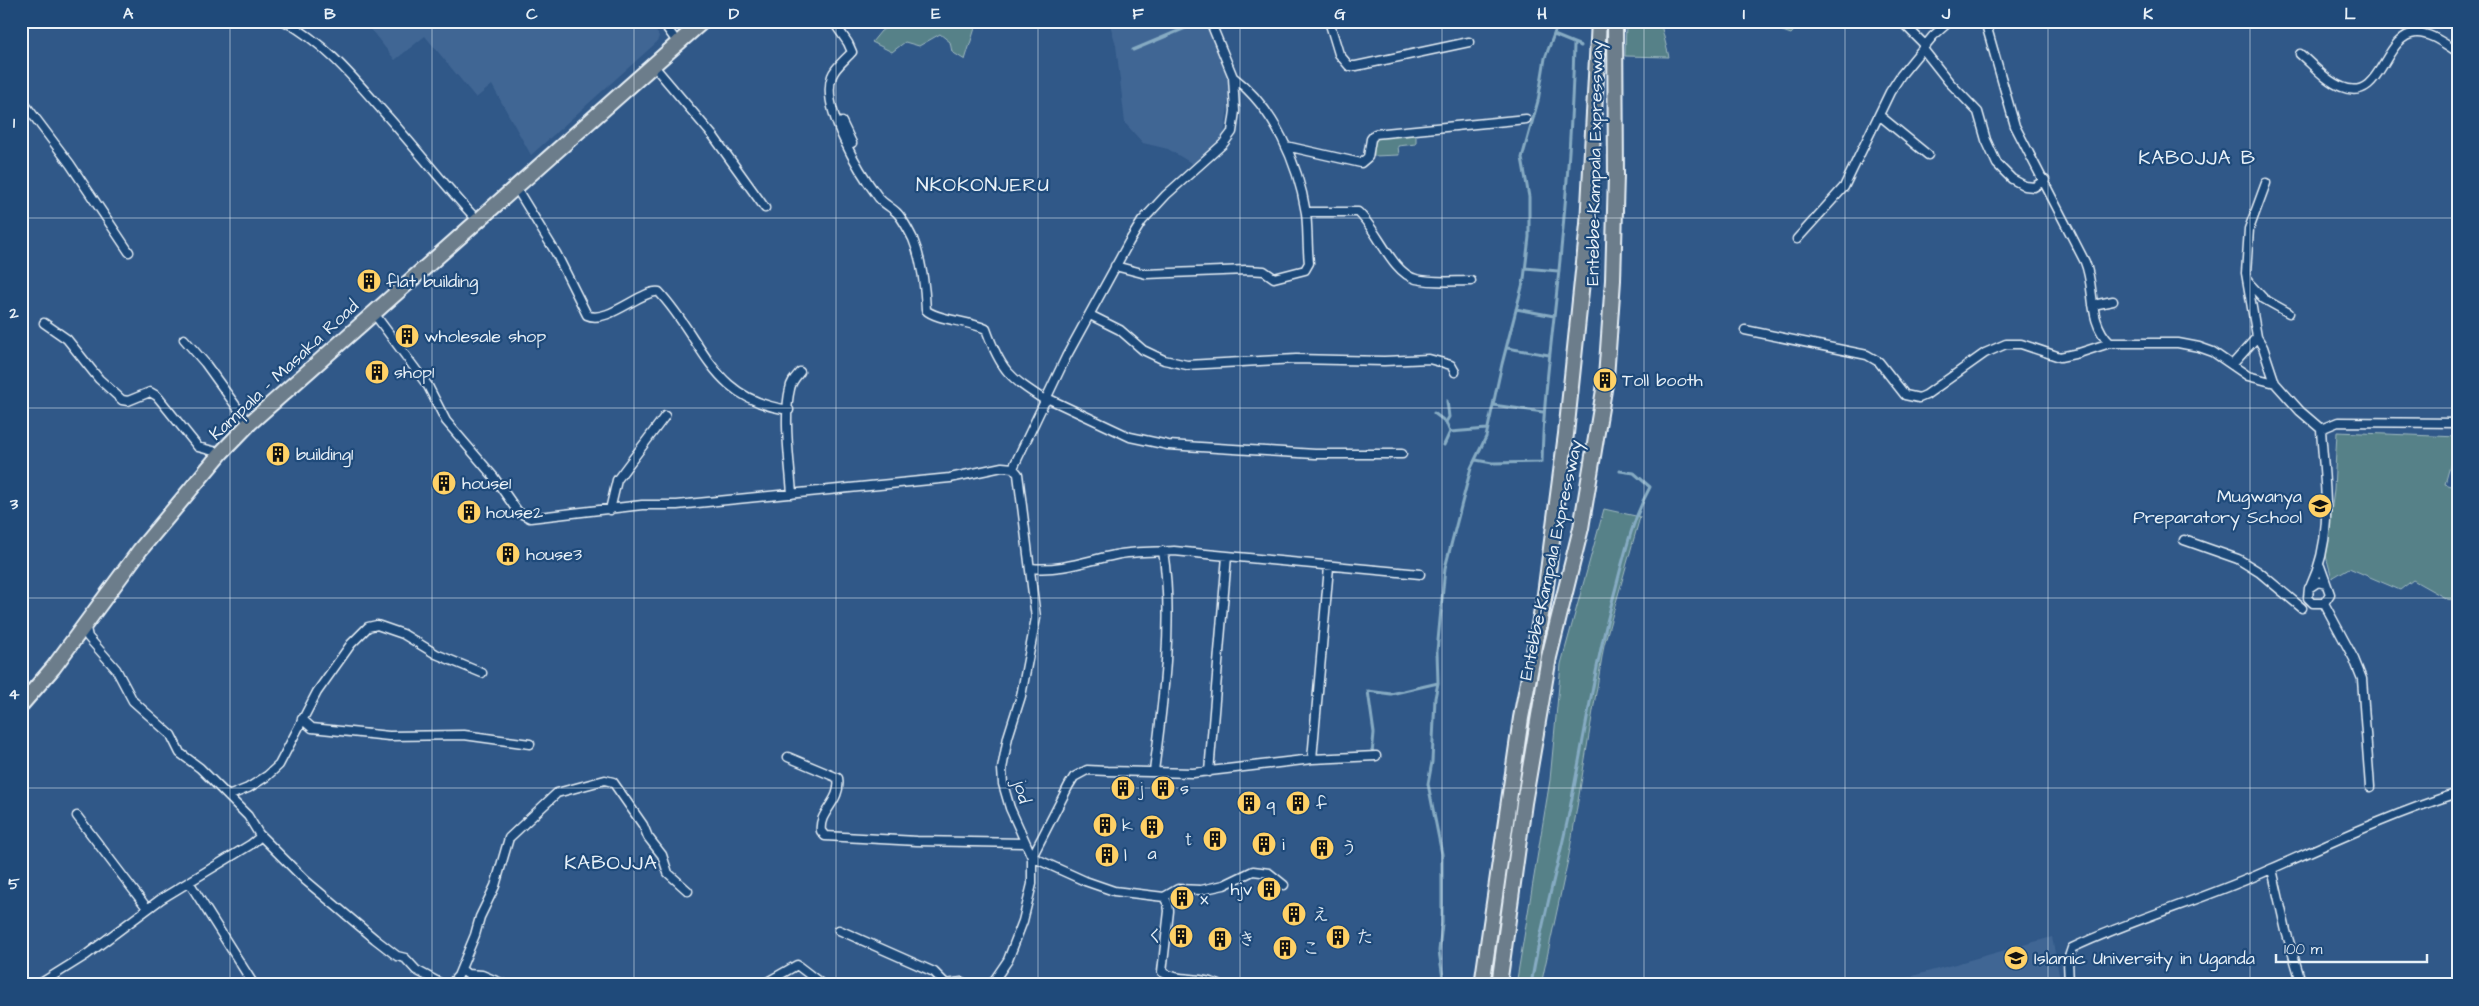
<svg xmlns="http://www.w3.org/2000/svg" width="2479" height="1006" font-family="'Architects Daughter','LXGW WenKai TC','Klee One',sans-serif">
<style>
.built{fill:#416694}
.green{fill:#568188;stroke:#9fb9c0}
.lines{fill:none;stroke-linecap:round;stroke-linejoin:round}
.stream{stroke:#86abc3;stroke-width:3}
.street-casing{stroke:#e8f1f8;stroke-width:11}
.highway-casing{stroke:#e8f1f8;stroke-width:18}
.street{stroke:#1f4a7a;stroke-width:8}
.highway{stroke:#6c7d8b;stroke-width:14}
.grid{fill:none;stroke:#e8f1f8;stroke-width:1;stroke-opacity:0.55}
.labels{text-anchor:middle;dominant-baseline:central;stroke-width:4.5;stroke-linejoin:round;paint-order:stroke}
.street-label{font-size:18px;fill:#e8f1f8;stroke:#1f4a7a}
.poi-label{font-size:18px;fill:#e8f1f8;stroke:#1f4a7a;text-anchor:start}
.quarter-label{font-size:20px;letter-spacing:1px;fill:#e8f1f8;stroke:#1f4a7a}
.neatline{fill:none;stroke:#e8f1f8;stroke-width:2}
.grid-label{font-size:16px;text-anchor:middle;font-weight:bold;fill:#e8f1f8}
</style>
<rect width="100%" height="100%" fill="#305888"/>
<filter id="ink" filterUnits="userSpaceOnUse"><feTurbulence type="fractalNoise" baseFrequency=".02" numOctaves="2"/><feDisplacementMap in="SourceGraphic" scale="10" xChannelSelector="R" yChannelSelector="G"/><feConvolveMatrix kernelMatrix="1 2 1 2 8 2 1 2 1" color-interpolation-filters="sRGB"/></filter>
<g filter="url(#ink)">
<path class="built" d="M364,21H650L659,36L657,42L531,155L492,85L476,98L425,36L395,60Z
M1109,21H1206L1223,61L1231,88L1224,134L1210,151L1193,164L1168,149L1143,143L1125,123L1116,45Z
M2052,937L2061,985H1880L1902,979Z"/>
<path class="green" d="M897,21H965L975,28L965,60L952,52L950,42L940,34L919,46L905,42L892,52L872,42L881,31Z
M1626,21H1660L1669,57L1625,56Z
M1763,21H1799L1798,26L1791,34L1763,24Z
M1416,135V144L1398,146L1399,155L1374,156L1373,138Z
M2337,432L2458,437L2445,484L2458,488V601L2447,599L2413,580L2400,590L2349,568L2332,578L2326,556L2334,489Z
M1604,509L1640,517L1604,645L1569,855L1541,985H1516L1550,780L1561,664Z"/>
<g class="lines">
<path class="stream" d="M1554,35L1581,46
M1133,50L1202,21
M1525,268L1558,271
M1516,309L1554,316
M1507,348L1549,355
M1447,401L1449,417L1446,422L1450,432L1487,429
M1493,405L1543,412
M1434,413L1446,422
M1444,445L1450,432
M1476,460L1492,463L1542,462C1543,407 1550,354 1556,299C1565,215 1572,129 1574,45
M1372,754L1374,733L1368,691L1391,694L1438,683
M1444,985L1439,951L1442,923V854L1428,784L1432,762L1435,698L1438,683L1437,651L1445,568L1471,468L1486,437L1502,364L1524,279L1529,237V197L1522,158L1538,101L1545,58L1559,21
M1531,985C1540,928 1556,874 1568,818C1584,740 1595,663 1616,587C1625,552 1633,518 1650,487L1634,473L1620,471"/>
<defs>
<path id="street" d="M284,21C327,44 356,81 388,117C418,151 446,187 478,221
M662,21L677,42
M833,21L848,43L852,52C846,59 835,67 832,76C820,108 860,173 879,198C884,204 891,207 897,213C903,219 909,231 913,239C922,261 925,286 926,310C936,320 970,321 986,329C1001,371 1009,377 1046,401
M1329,21L1339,54L1349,66H1356L1469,42
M1901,21L1925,45
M1985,21L2015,126L2085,262C2096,289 2087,321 2110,343
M1923,49L1949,82L1978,112L1986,140L1997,164L2012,179L2025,186L2034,187L2045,180
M2300,54C2313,65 2326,81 2342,87C2382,104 2383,35 2416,33C2430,32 2446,45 2458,52
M653,65L714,137L765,208
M21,99L70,164L129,252
M1879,115L1928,155
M842,122L852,143
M1286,146L1361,163L1368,157L1371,139L1375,134L1526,119
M2266,183L2249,229L2246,273L2257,337L2263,347L2275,383
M515,186L556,253L587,315C607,325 642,289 659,292C706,343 710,399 789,410
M1306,212H1358C1377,229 1392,273 1416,279C1433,283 1453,281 1471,281
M1797,239L1844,187L1890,92L1901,75L1933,36L1950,21
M1115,266L1146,274L1247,270L1264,271L1274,278L1305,270L1309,263C1307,246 1308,229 1306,213C1298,163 1274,108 1233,77
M2248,282L2264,299L2289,313
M2093,305L2113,301
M373,312L428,386L446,421L493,476L518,512L530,518L642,505H677L950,478L1002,467L1013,468
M1090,315L1120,330L1143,350L1164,360L1187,365L1296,359L1384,361L1429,359L1451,365L1455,372
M44,323L67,339L99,379L122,400L128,401L150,392L157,396L198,447L221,453
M1745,330L1867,355L1879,362L1905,395L1919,398L1926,395L1985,353L2006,344H2021L2060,357L2079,353L2110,343H2178L2199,347L2213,352L2248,376L2275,383L2300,411L2321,429L2338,422L2458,423
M184,339L205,363L249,424
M2232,365L2257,337
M1047,398L1130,437L1168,445L1315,454H1402
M1013,468L1018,474L1036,618L1021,696L1008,737L1002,769L1003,784L1010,808L1032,857L1085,881L1114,891L1164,897L1178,889L1201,890L1224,885L1253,871L1269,873L1284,885
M1013,468L1066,357L1129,242L1142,221L1166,195L1223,144L1232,132L1235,111L1233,77L1210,21
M792,494C790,464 783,417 790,389C791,382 795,378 800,372
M610,510L617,480L665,416
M2184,540L2238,559L2259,572L2302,608
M2320,566L2330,594L2324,603H2313L2308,598L2309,588L2318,582L2326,584
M1031,568C1061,571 1086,561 1115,555C1134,551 1154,552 1174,551L1420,574
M2311,585C2335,534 2324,483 2321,429
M2324,603L2354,659L2362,679L2370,787
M85,624L88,637L116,669L133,701L171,735L180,753L200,768L248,816L259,834L305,880L375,939L397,956L405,958L416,970L444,985
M302,719L312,728L389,736L464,735L530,744
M788,757L838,778C842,802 818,811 821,831L825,836L917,841L1025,843
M1312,759L1329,567
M1154,771C1163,703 1174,619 1163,551
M1209,772L1227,556
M228,796L248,788L267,776L279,765L317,692L351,644L368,627L377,625L403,634L436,654L482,673
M77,816L147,908
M2272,869L2286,931L2302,985
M189,882L254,985
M1164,897L1168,904L1169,911L1162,972C1178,982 1201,976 1219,985
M839,930L934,972L946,984L962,982L966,985
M461,969L467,974L482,975L506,985
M38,985L86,955L161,899L250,845L260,837L259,834
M450,985L458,976L475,935L480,917L495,886L509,838L557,793L605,780L613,782L643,825L648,837L662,855L668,873L688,891
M762,985L797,965L823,985
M991,985L1008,960L1023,921L1032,884V857L1069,785L1074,777L1087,770L1107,771L1193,773L1312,759L1376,756
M2069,985L2068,960L2072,948C2137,917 2206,899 2271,869C2332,842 2394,813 2458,793"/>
<path id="highway" d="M21,705L53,668L140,550L221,453L251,422L703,21
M1482,985L1521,718L1545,594L1566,434L1588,224L1599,21
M1499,985L1524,803L1549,657L1581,528L1606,378L1613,280L1616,175L1615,21"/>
</defs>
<use href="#street" class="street-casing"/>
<use href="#highway" class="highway-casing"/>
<use href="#street" class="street"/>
<use href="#highway" class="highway"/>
</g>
</g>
<path class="grid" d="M230,21V985M432,21V985M634,21V985M836,21V985M1038,21V985M1240,21V985M1442,21V985M1644,21V985M1845,21V985M2048,21V985M2250,21V985M21,218H2458M21,408H2458M21,598H2458M21,788H2458"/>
<defs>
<symbol id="building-disc" viewBox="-11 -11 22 22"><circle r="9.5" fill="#ffd166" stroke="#1f4a7a"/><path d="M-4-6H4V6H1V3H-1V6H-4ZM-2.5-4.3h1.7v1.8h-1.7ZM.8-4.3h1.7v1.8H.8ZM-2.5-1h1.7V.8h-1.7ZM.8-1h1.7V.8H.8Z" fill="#111"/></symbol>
<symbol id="school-disc" viewBox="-11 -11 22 22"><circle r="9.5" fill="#ffd166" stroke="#1f4a7a"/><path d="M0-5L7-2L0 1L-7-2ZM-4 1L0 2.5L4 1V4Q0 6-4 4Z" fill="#111"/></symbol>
<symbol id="university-disc" viewBox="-11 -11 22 22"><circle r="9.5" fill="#ffd166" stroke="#1f4a7a"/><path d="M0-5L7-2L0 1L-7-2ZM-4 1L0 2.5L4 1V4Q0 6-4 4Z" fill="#111"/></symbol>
</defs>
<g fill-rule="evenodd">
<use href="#building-disc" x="355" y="267" width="28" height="28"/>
<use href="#building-disc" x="393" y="322" width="28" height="28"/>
<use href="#building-disc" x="363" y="358" width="28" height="28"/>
<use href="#building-disc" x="1591" y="366" width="28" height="28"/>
<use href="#building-disc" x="264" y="440" width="28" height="28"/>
<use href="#building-disc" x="430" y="469" width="28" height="28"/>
<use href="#school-disc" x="2306" y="492" width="28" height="28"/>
<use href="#building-disc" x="455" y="498" width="28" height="28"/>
<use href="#building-disc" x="494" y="540" width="28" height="28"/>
<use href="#building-disc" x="1109" y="774" width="28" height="28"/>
<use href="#building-disc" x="1149" y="774" width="28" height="28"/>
<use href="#building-disc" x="1235" y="789" width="28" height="28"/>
<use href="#building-disc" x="1284" y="789" width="28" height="28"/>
<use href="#building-disc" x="1091" y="811" width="28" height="28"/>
<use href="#building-disc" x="1138" y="813" width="28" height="28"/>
<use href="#building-disc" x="1201" y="825" width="28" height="28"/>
<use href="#building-disc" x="1250" y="830" width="28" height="28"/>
<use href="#building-disc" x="1308" y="834" width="28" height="28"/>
<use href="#building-disc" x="1093" y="841" width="28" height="28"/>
<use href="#building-disc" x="1255" y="875" width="28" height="28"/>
<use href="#building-disc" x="1168" y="884" width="28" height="28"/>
<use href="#building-disc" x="1280" y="900" width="28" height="28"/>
<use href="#building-disc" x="1167" y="922" width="28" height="28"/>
<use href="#building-disc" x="1324" y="923" width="28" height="28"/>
<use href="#building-disc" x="1206" y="925" width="28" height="28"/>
<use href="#building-disc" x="1271" y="934" width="28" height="28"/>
<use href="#university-disc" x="2002" y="944" width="28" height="28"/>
</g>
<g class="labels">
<g class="street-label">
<text transform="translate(1595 163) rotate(-89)">Entebbe–Kampala Expressway</text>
<text transform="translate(284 370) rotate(-43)">Kampala - Masaka Road</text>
<text transform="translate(1551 560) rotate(-78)">Entebbe–Kampala Expressway</text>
<text transform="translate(1022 792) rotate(75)">jod</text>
</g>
<g class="poi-label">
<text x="386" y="281">flat building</text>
<text x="424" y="336">wholesale shop</text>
<text x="394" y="372">shop1</text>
<text x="1622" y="380">Toll booth</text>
<text x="296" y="454">building1</text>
<text x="462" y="483">house1</text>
<text x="2302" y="496" text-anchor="end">Mugwanya<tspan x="2302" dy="21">Preparatory School</tspan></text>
<text x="486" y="512">house2</text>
<text x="526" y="554">house3</text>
<text x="1140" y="788">j</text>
<text x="1180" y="788">s</text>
<text x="1266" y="803">q</text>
<text x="1316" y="803">f</text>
<text x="1122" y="825">k</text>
<text x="1198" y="839" text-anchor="end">ｔ</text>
<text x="1282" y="844">i</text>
<text x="1340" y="848">う</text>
<text x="1152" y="853" text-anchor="middle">a</text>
<text x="1124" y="855">l</text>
<text x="1252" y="889" text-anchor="end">hjv</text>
<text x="1200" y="898">x</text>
<text x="1312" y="914">え</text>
<text x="1164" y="936" text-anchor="end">く</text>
<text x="1356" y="937">た</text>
<text x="1238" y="939">き</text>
<text x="1302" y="948">こ</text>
<text x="2034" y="958">Islamic University in Uganda</text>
</g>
<g class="quarter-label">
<text x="2197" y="158">KABOJJA B</text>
<text x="983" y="185">NKOKONJERU</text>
<text x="611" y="863">KABOJJA</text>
</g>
</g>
<rect width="2479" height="1006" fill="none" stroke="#1f4a7a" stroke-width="55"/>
<path d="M2276 954v8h151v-8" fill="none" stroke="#e8f1f8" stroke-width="2.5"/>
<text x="2284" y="954" font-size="15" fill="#e8f1f8" stroke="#1f4a7a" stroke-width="4" paint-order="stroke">100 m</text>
<rect x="28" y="28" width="2424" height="950" class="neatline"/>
<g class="grid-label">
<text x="128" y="19">A</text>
<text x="330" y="19">B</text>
<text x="532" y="19">C</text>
<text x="734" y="19">D</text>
<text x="936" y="19">E</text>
<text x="1138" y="19">F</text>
<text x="1340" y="19">G</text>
<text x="1542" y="19">H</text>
<text x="1744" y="19">I</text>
<text x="1946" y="19">J</text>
<text x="2148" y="19">K</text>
<text x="2350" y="19">L</text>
<text x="14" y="128">1</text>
<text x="14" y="318">2</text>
<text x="14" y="509">3</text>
<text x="14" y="699">4</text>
<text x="14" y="889">5</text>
</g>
</svg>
